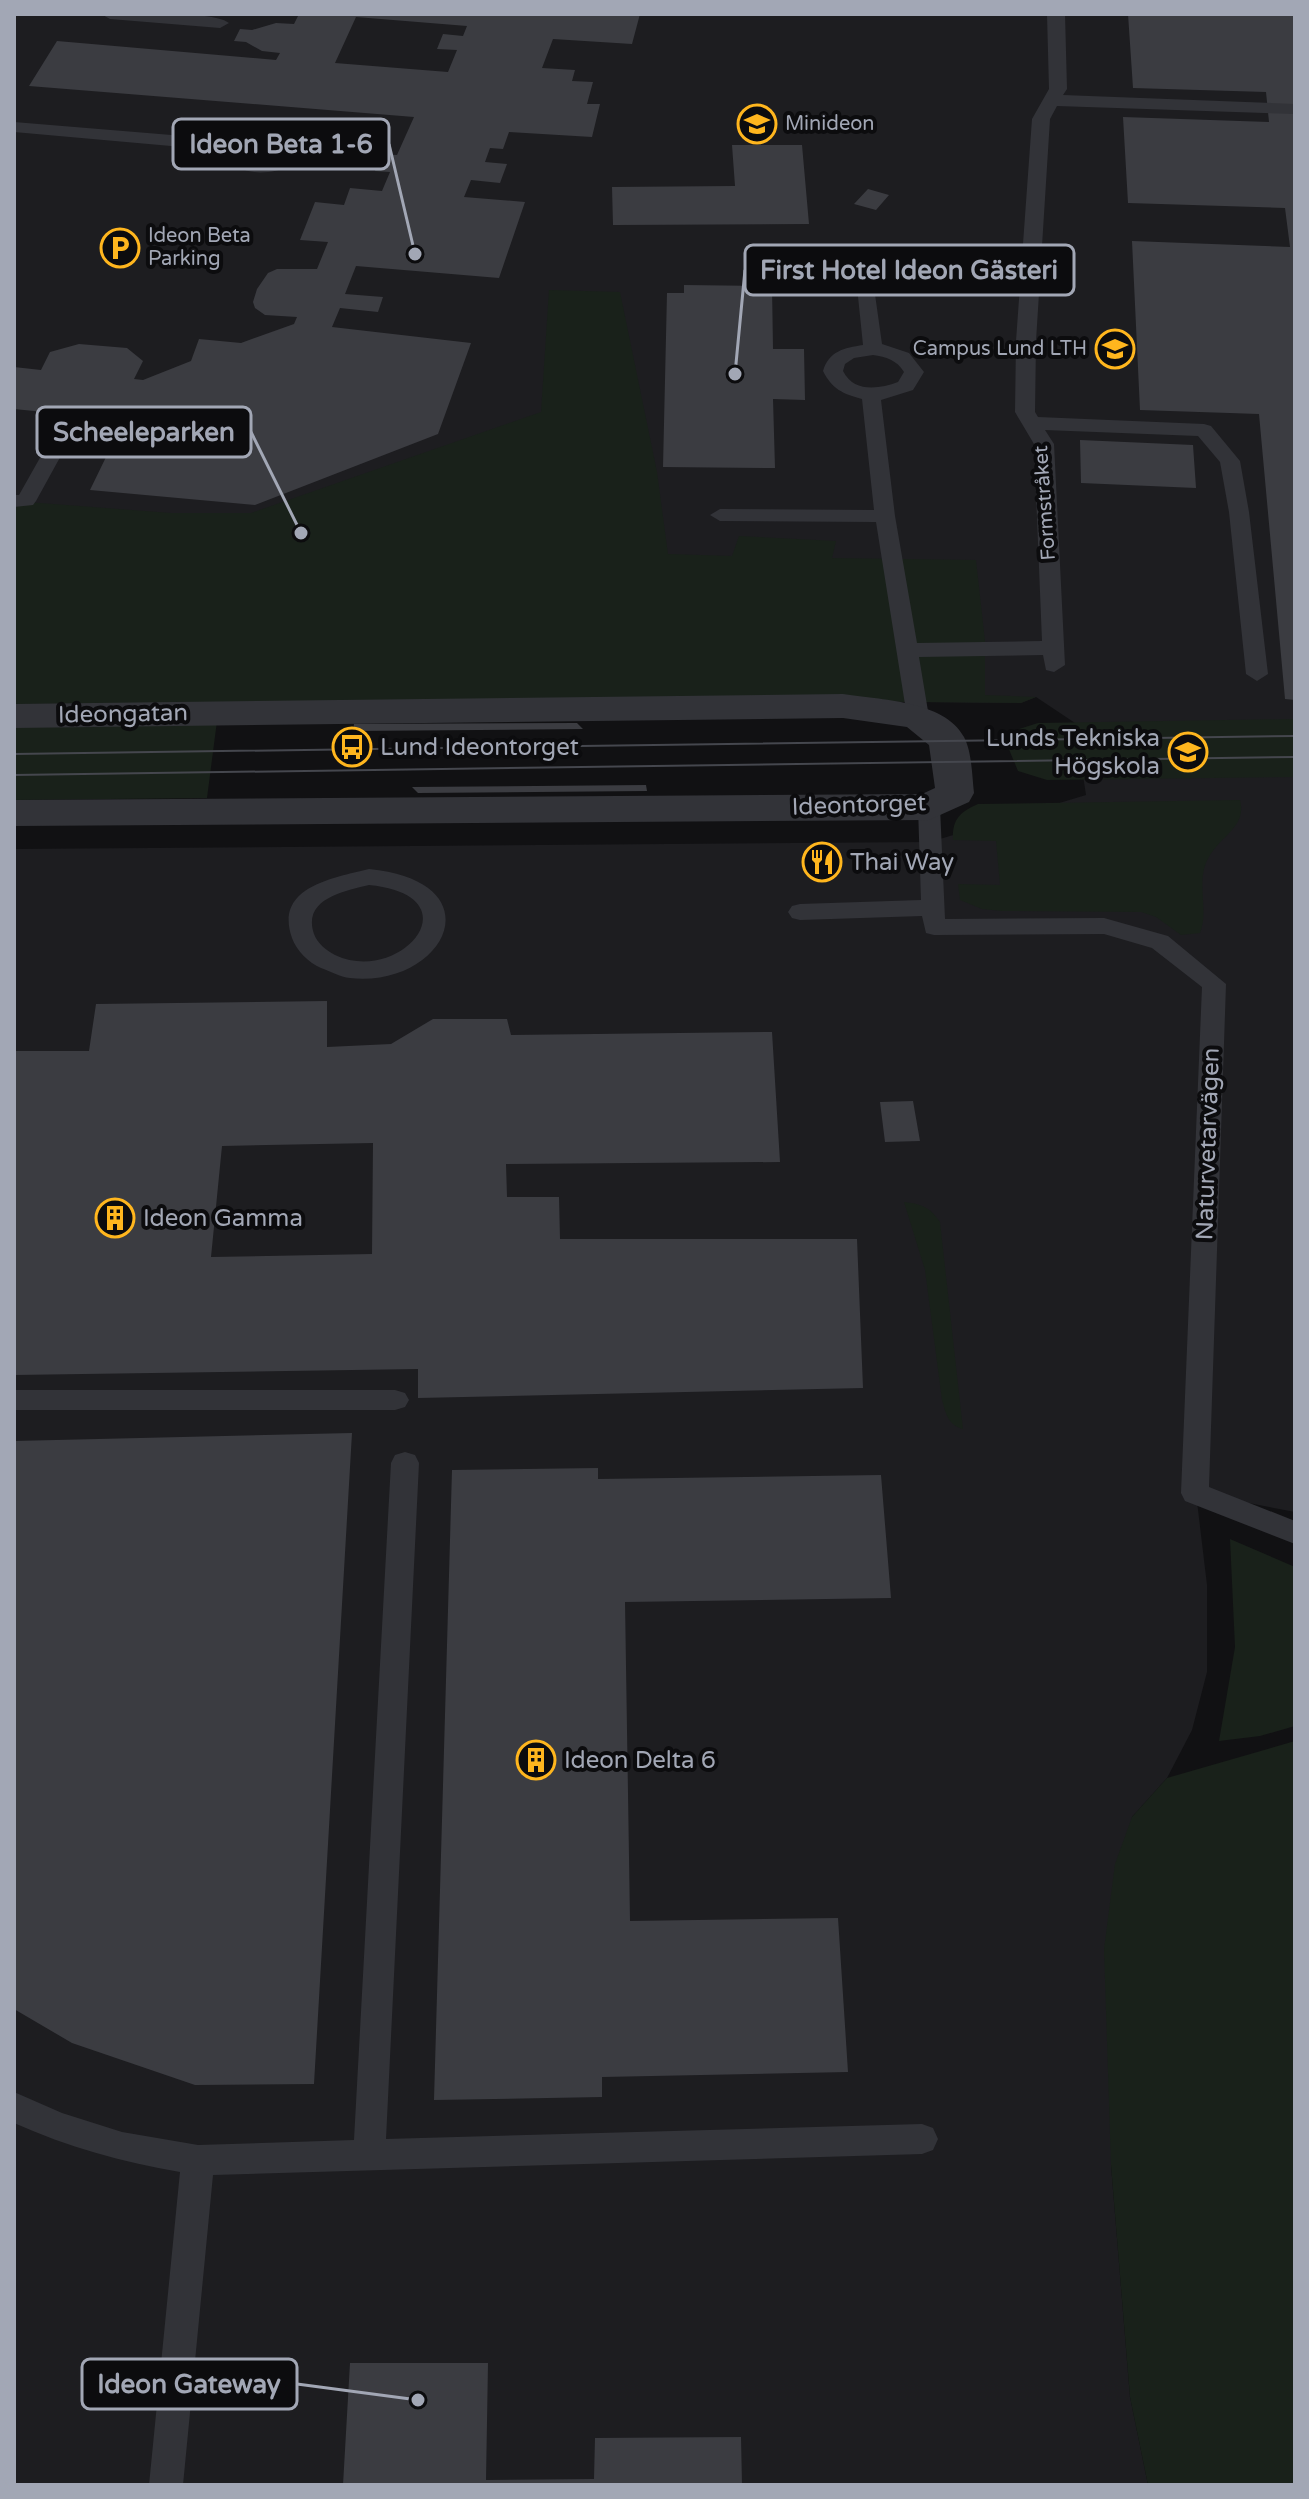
<svg xmlns="http://www.w3.org/2000/svg" width="1309" height="2499" font-family="'Varela Round',sans-serif">
<style>
.built{fill:#1d1d20}
.green{fill:#19211a}
.building{fill:#3b3c41;fill-rule:evenodd}
.lines{fill:none;stroke-linecap:round;stroke-linejoin:round}
.lane{fill:#323338;fill-rule:evenodd}
.street{fill:#323338;fill-rule:evenodd}
.tram{stroke:#45474e;stroke-width:2}
.labels{text-anchor:middle;dominant-baseline:central;stroke-width:8;stroke-linejoin:round;paint-order:stroke}
.far-poi-label{font-size:20px;fill:#a2a7b5;stroke:#0c0c0e;text-anchor:start}
.far-street-label{font-size:20px;fill:#a2a7b5;stroke:#0c0c0e}
.street-label{font-size:24px;fill:#a2a7b5;stroke:#0c0c0e}
.poi-label{font-size:24px;fill:#a2a7b5;stroke:#0c0c0e;text-anchor:start}
.leader{fill:none;stroke:#a2a7b5;stroke-width:3}
.callout-dot{fill:#a2a7b5;stroke:#0c0c0e;stroke-width:3}
.callout{fill:#0c0c0e;stroke:#a2a7b5;stroke-width:3}
.callout-label{font-size:26px;text-anchor:middle;font-weight:bold;fill:#a2a7b5}
</style>
<rect width="100%" height="100%" fill="#111113"/>
<path class="built" d="M14,14H1295V1512L1196,1493L1207,1585V1672L1192,1730L1167,1778L1132,1817L1111,2165L1130,2397L1148,2485H14V849L930,842L1086,795L1075,723L1036,697L1021,703L702,700L14,704Z"/>
<path class="green" d="M549,290L620,292L657,472L668,554L732,556L739,536L836,541L832,558L976,560L985,641V695L1036,697L1021,703L702,700L14,704V501L171,513H251L541,412Z
M1295,719V777L1047,780L1018,771L1008,747L1019,729L1038,723Z
M217,721L207,798L14,800V726Z
M1240,800C1248,831 1213,836 1204,869C1199,890 1208,913 1200,933L1181,935L1156,917L1141,912L1002,911L982,909L960,900L958,884L1000,885L996,841L953,840C952,819 960,812 978,804Z
M904,1202C921,1204 930,1207 940,1222L963,1429C948,1425 946,1414 942,1400L925,1270Z
M1230,1539L1295,1567V1726L1260,1736L1219,1741L1235,1647Z
M1295,1741V2485H1148L1130,2397L1111,2165L1104,1949L1115,1864L1132,1817L1167,1778Z"/>
<path class="building" d="M299,14H640L632,44L553,39L542,68L575,70L572,81L593,82L587,104H600L592,137L509,132L503,149L490,148L485,162L507,164L500,183L471,180L464,197L525,202L499,278L356,266L345,294L383,297L378,312L340,308L332,327L471,343L438,434L255,505L90,490L124,420L14,409V367L41,370L50,352L79,344L127,348L143,361L134,379L143,380L191,361L199,339L241,343L294,324L297,317L265,315L255,308L253,302L257,289L268,273L277,269H317L328,242L300,240L315,202L344,205L350,188L382,191L390,172L375,171L381,154L397,155L414,117L29,86L57,41L276,60L280,53L262,51L246,42L234,41L240,29L252,30L276,23L294,24ZM356,17L467,26L463,36L443,34L437,49L457,50L448,72L335,63Z
M1128,14H1295V700L1285,699L1259,414L1140,410L1132,241L1290,247L1285,208L1128,203L1123,117L1269,122L1266,92L1133,88Z
M732,145H802L809,224L613,225L612,187L735,186Z
M868,189L889,195L876,210L854,204Z
M684,285L772,286L773,349H804L805,400L773,399L775,468L663,467L667,293H684Z
M1080,440L1193,445L1196,488L1081,483Z
M577,723L583,729L353,731L354,724Z
M646,785L647,791L418,793L412,787Z
M327,1001V1047L391,1044L433,1019H507L511,1035L772,1032L780,1162L506,1164L507,1197H559L560,1239H857L863,1388L418,1398V1369L14,1375V1051H89L96,1004ZM373,1143L372,1254L211,1257L222,1146Z
M913,1101L920,1141L885,1142L880,1102Z
M352,1433L314,2084L195,2085L72,2043L14,2009V1441Z
M598,1468V1479L881,1475L891,1598L625,1602L630,1921L838,1918L848,2072L602,2077V2097L434,2100L452,1470Z
M350,2363H488L486,2480L594,2479L595,2438L741,2437L742,2485H343Z"/>
<g class="lines">
<path class="lane" d="M101,14C125,14 214,10 229,23L220,28L110,19Z
M1047,14H1065L1067,89L1063,95L1295,104V114L1057,106L1050,119L1036,341L1035,412L1038,417L1204,424L1211,426L1240,461L1249,512L1268,674L1257,681L1246,674L1229,512L1220,462L1198,436L1045,430L1054,444L1065,665L1054,672L1046,670L1043,655L919,657L929,717L926,722H910L907,717L876,522L720,521L710,515L720,509L874,510L862,399C843,394 832,389 823,371C829,351 844,348 863,345L856,277L865,271L872,273L882,344L909,353L924,372L913,390L881,400L895,516L917,643L1042,641L1034,444L1015,412L1016,341L1032,119L1049,89ZM873,355C886,357 897,360 904,372L898,382C879,389 854,393 843,371L845,364L854,358Z
M14,122L232,140C252,119 281,128 305,134L313,149C296,173 237,186 227,151L14,132ZM269,136L292,142L295,149C280,164 260,165 244,152L249,143Z
M70,415L80,421L36,501L33,505L14,507V495H19L63,417Z
M929,800L937,802L940,807L945,919L1104,918L1168,936L1226,984L1209,1487L1295,1521V1544L1185,1501L1181,1493L1202,987L1152,948L1104,934L934,935L926,933L922,916L800,920L792,918L788,912L792,906L800,904L921,900L918,807L921,802Z
M369,869C498,882 445,988 350,978C340,977 330,971 321,968C309,963 296,950 292,938C274,887 333,878 369,869ZM369,885C477,896 400,986 335,955C327,951 317,943 314,934C302,899 344,891 369,885Z
M14,1390H395L405,1393L409,1400L405,1407L395,1410H14Z
M405,1452L415,1455L419,1463L386,2139L922,2124L933,2128L938,2139L933,2150L922,2154L213,2175L183,2485H149L180,2172C122,2162 68,2147 14,2123V2092L62,2113L122,2132L198,2145L354,2140L391,1463L395,1455Z"/>
<path class="street" d="M843,694C879,700 944,700 964,737C972,752 972,776 974,793L969,802L929,820L14,826V800L922,794L935,788L929,745L907,727L843,718L14,728V704Z"/>
<path class="tram" d="M14,754L1295,736
M14,775L1295,757"/>
</g>
<defs>
<symbol id="school-ring" viewBox="-11 -11 22 22"><circle r="9.5" fill="#0c0c0e" stroke="#ffb61e" stroke-width="1.5"/><path d="M0-5L7-2L0 1L-7-2ZM-4 1L0 2.5L4 1V4Q0 6-4 4Z" fill="#ffb61e"/></symbol>
<symbol id="parking-ring" viewBox="-11 -11 22 22"><circle r="9.5" fill="#0c0c0e" stroke="#ffb61e" stroke-width="1.5"/><path d="M-3.5-5.5H1a3.5 3.5 0 0 1 0 7H-1V5.5H-3.5ZM-1-3.4V-.6H.8a1.4 1.4 0 0 0 0-2.8Z" fill="#ffb61e"/></symbol>
<symbol id="university-ring" viewBox="-11 -11 22 22"><circle r="9.5" fill="#0c0c0e" stroke="#ffb61e" stroke-width="1.5"/><path d="M0-5L7-2L0 1L-7-2ZM-4 1L0 2.5L4 1V4Q0 6-4 4Z" fill="#ffb61e"/></symbol>
<symbol id="bus-ring" viewBox="-11 -11 22 22"><circle r="9.5" fill="#0c0c0e" stroke="#ffb61e" stroke-width="1.5"/><path d="M-5-6H5V4H4V6H2V4H-2V6H-4V4H-5ZM-3.5-4V0h7V-4ZM-3.5 1.2v1.5H-2V1.2ZM2 1.2v1.5H3.5V1.2Z" fill="#ffb61e"/></symbol>
<symbol id="restaurant-ring" viewBox="-11 -11 22 22"><circle r="9.5" fill="#0c0c0e" stroke="#ffb61e" stroke-width="1.5"/><path d="M-5-6h1v4h1v-4h1v4h1v-4h1v5L-1.5 .5V6h-2V.5L-5-1ZM5-6V6H3V1.5H1.5Q1.5-4 5-6Z" fill="#ffb61e"/></symbol>
<symbol id="building-ring" viewBox="-11 -11 22 22"><circle r="9.5" fill="#0c0c0e" stroke="#ffb61e" stroke-width="1.5"/><path d="M-4-6H4V6H1V3H-1V6H-4ZM-2.5-4.3h1.7v1.8h-1.7ZM.8-4.3h1.7v1.8H.8ZM-2.5-1h1.7V.8h-1.7ZM.8-1h1.7V.8H.8Z" fill="#ffb61e"/></symbol>
</defs>
<g fill-rule="evenodd">
<use href="#school-ring" x="735" y="102" width="44" height="44"/>
<use href="#parking-ring" x="98" y="226" width="44" height="44"/>
<use href="#university-ring" x="1093" y="327" width="44" height="44"/>
<use href="#bus-ring" x="330" y="725" width="44" height="44"/>
<use href="#university-ring" x="1166" y="730" width="44" height="44"/>
<use href="#restaurant-ring" x="800" y="840" width="44" height="44"/>
<use href="#building-ring" x="93" y="1196" width="44" height="44"/>
<use href="#building-ring" x="514" y="1738" width="44" height="44"/>
</g>
<g class="labels">
<g class="far-poi-label">
<text x="785" y="124">Minideon</text>
<text x="148" y="236">Ideon Beta<tspan x="148" dy="23">Parking</tspan></text>
<text x="1087" y="349" text-anchor="end">Campus Lund LTH</text>
</g>
<g class="far-street-label">
<text transform="translate(1045 503) rotate(-94)">Formstråket</text>
</g>
<g class="street-label">
<text transform="translate(123 714) rotate(-1)">Ideongatan</text>
<text transform="translate(859 805) rotate(-2)">Ideontorget</text>
<text transform="translate(1208 1144) rotate(-88)">Naturvetarvägen</text>
</g>
<g class="poi-label">
<text x="1160" y="738" text-anchor="end">Lunds Tekniska<tspan x="1160" dy="28">Högskola</tspan></text>
<text x="380" y="747">Lund Ideontorget</text>
<text x="850" y="862">Thai Way</text>
<text x="143" y="1218">Ideon Gamma</text>
<text x="564" y="1760">Ideon Delta 6</text>
</g>
</g>
<path class="leader" d="M415 254L389 144M735 374L745 270M301 533L251 432M418 2400L297 2384"/>
<g class="callout-dot">
<circle cx="415" cy="254" r="8"/>
<circle cx="735" cy="374" r="8"/>
<circle cx="301" cy="533" r="8"/>
<circle cx="418" cy="2400" r="8"/>
</g>
<g class="callout">
<rect x="173" y="119" width="216" height="50" rx="8"/>
<rect x="745" y="245" width="329" height="50" rx="8"/>
<rect x="37" y="407" width="214" height="50" rx="8"/>
<rect x="82" y="2359" width="215" height="50" rx="8"/>
</g>
<g class="callout-label">
<text x="281" y="153">Ideon Beta 1-6</text>
<text x="909" y="279">First Hotel Ideon Gästeri</text>
<text x="144" y="441">Scheeleparken</text>
<text x="189" y="2393">Ideon Gateway</text>
</g>
<rect width="1309" height="2499" fill="none" stroke="#a2a7b5" stroke-width="32"/>
</svg>
